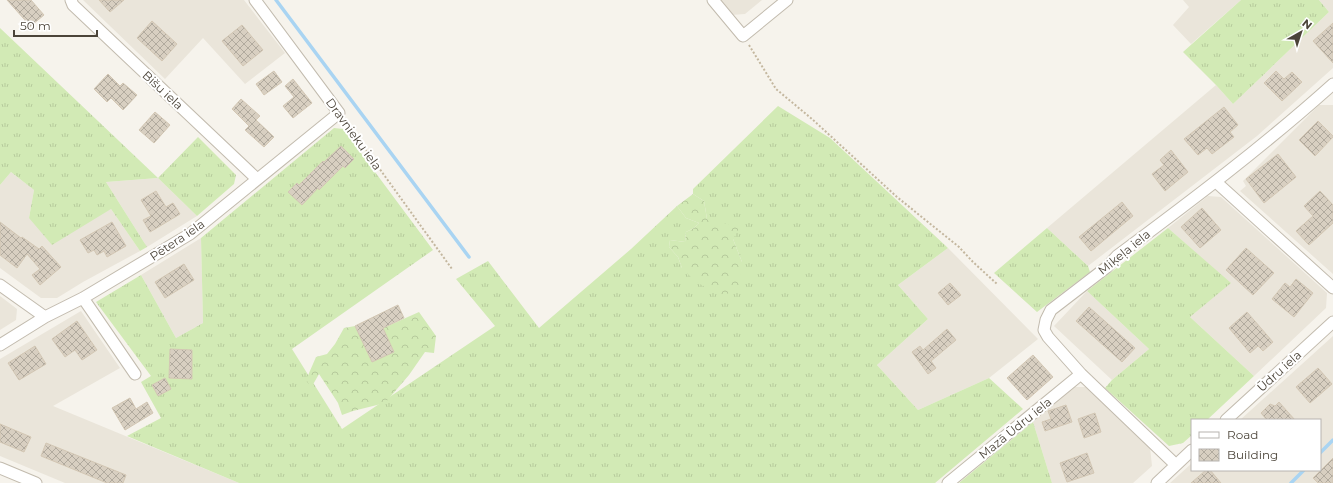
<svg xmlns="http://www.w3.org/2000/svg" width="1333" height="483" font-family="Montserrat,sans-serif">
<style>
.residential{fill:#eae5da}
.grass{fill:url(#grass-tufts)}
.forest{fill:url(#forest-crowns)}
.lines{fill:none;stroke-linecap:round;stroke-linejoin:round}
.stream{stroke:#a9d4f2;stroke-width:3.5}
.building{fill:url(#building-cross-hatch);stroke:#d3c7b4}
.minor-casing{stroke:#c2bbae;stroke-width:13}
.path{stroke:#c4b79f;stroke-width:2;stroke-dasharray:2 2;stroke-linecap:butt}
.minor{stroke:#fff;stroke-width:11}
.labels{text-anchor:middle;dominant-baseline:central;stroke-width:4;stroke-linejoin:round;paint-order:stroke}
.street-label{font-size:12px;fill:#4b4439;stroke:#fff}
</style>
<defs>
<pattern id="grass-tufts" width="24" height="20" patternUnits="userSpaceOnUse"><rect width="24" height="20" fill="#d2eab5"/><path d="M3 7l-1-3M5 7V3M7 7l1-3M15 17l-1-3M17 17v-4M19 17l1-3" fill="none" stroke="#b6ca9c"/></pattern>
<pattern id="forest-crowns" width="20" height="18" patternUnits="userSpaceOnUse"><rect width="20" height="18" fill="#d2eab5"/><path d="M2 6a3 3 0 1 1 6 0M12 15a3 3 0 1 1 6 0" fill="none" stroke="#b6ca9c"/></pattern>
<pattern id="building-cross-hatch" width="8" height="8" patternUnits="userSpaceOnUse"><rect width="8" height="8" fill="#d8cfc1"/><path d="M0 0l8 8M0 8l8-8" fill="none" stroke="#b1aa9e"/></pattern>
</defs>
<rect width="100%" height="100%" fill="#f6f3ec"/>
<path class="residential" d="M83,0H244L285,53L245,84L203,38L165,79Z
M719,0H762L745,14L731,15Z
M1183,0H1241L1191,44L1173,25L1189,7Z
M1319,0H1333V68L1257,136L1088,266L1047,228L1216,85L1233,104L1329,12Z
M1319,105H1333V274L1240,191L1246,186L1243,181Z
M11,172L34,190L29,218L111,209L140,251L83,282L57,298H41L0,268V185Z
M158,178L197,216L147,247L106,182Z
M1208,196L1221,197L1327,293L1326,308L1254,376L1190,317L1230,283L1168,228Z
M201,238L203,323L176,338L141,275Z
M948,248L1038,339L989,378L918,410L877,365L928,319L898,285Z
M1087,291L1149,349L1112,380L1054,326Z
M0,296L17,309L16,320L0,330Z
M81,311L120,368L53,406L239,483H65L0,456V359Z
M1333,336V483H1170L1192,463V470H1320V420H1240Z
M1074,387H1086L1150,447L1152,466L1133,483H1052L1033,422Z"/>
<path class="grass" d="M1241,0H1319L1329,12L1233,104L1216,85L1183,52Z
M0,28L158,178L198,137L236,175L234,184L197,216L158,178L106,182L147,247L140,251L111,209L52,245L29,218L34,190L11,172L0,185Z
M778,106L830,138L948,248L898,285L928,319L877,365L918,410L989,378L1023,409L935,483H239L127,436L161,418L141,382L151,376L96,302L141,275L176,338L203,323L201,238L334,128L343,129L433,250L292,349L342,429L495,326L456,279L488,261L539,328L631,249L677,206L686,218L699,223L694,228L686,232L685,242L670,240L669,247L678,257L682,268L742,262L733,239L707,219L704,201L693,194V189Z
M1047,228L1088,266L1090,272L1037,312L994,273Z
M1168,228L1231,283L1190,317L1254,376L1207,420H1192V435L1183,443L1169,446L1105,388L1112,380L1149,349L1087,291Z
M1033,422L1052,483H959Z"/>
<path class="forest" d="M693,194L704,201L707,219L740,227L733,239L742,262L740,285L723,297L700,284L691,277L682,268L678,257L669,247L670,240L685,242L686,232L694,228L699,223L686,218L677,206Z
M419,312L436,336L434,353L425,352L409,375L385,403L353,411L342,415L338,403L319,374L311,388L306,380L316,357L327,354L335,344L344,328L355,326L361,338Z"/>
<g class="lines">
<path class="stream" d="M276,0L469,257
M1320,453L1333,440
M1291,483L1304,470"/>
</g>
<path class="building" d="M7,0H31L44,15L27,29L21,22L24,19Z
M99,0H124L110,12Z
M152,21L177,44L162,61L137,38Z
M1333,23V63L1313,41Z
M242,25L263,50L243,66L222,41Z
M274,71L282,82L264,95L256,84Z
M1276,71L1284,79L1292,72L1302,82L1282,101L1264,83Z
M108,74L120,86L123,83L137,95L123,110L111,98L107,102L94,89Z
M293,79L312,103L293,118L283,106L294,97L285,86Z
M241,99L260,116L256,120L274,137L264,147L245,130L249,126L232,109Z
M1224,107L1238,125L1230,132L1234,137L1212,154L1207,148L1198,155L1184,139Z
M155,112L170,125L154,143L139,130Z
M1318,121L1333,136V137L1315,156L1299,140Z
M341,146L354,159L345,168L343,166L319,190L318,188L302,205L288,192L297,183L299,185L323,161L324,162Z
M1171,150L1188,172L1165,191L1152,174L1164,165L1160,160Z
M1278,154L1296,177L1264,203L1246,179Z
M156,191L166,207L173,203L180,214L150,232L143,220L151,216L141,200Z
M1320,191L1333,205V223L1309,245L1296,231L1313,216L1304,206Z
M1122,202L1133,216L1091,251L1079,237Z
M1202,208L1221,230L1200,248L1181,227Z
M0,222L21,238L22,237L39,249L42,246L61,267L40,285L32,275L40,269L27,254L17,268L0,255Z
M112,222L126,246L107,257L104,251L97,255L94,250L88,253L80,240Z
M1246,248L1274,273L1253,295L1226,270Z
M184,264L194,280L165,298L155,282Z
M1296,279L1313,293L1294,317L1272,299L1285,283L1290,287Z
M950,283L961,295L948,305L938,293Z
M398,305L404,318L383,328L394,352L372,362L355,326Z
M1089,307L1135,348L1122,362L1076,321Z
M1247,312L1273,342L1263,351L1258,346L1250,353L1229,328Z
M77,321L97,350L82,360L75,350L65,357L52,339Z
M947,329L956,340L931,361L936,368L928,374L912,352L920,346L923,350Z
M35,346L46,364L19,380L8,363Z
M170,349L192,350V379L169,378Z
M1033,355L1053,377L1027,400L1007,378Z
M1318,368L1332,384L1310,403L1296,387Z
M165,378L171,389L158,396L152,385Z
M130,398L136,409L147,402L153,413L125,430L112,408Z
M1279,402L1295,420H1267L1261,413L1270,404L1275,406Z
M1066,405L1072,422L1045,431L1042,422L1051,419L1048,411Z
M1095,413L1101,432L1084,438L1078,419Z
M0,424L31,437L24,452L0,442Z
M46,443L126,475L123,483H107L41,456Z
M1087,453L1094,473L1067,482L1060,463Z
M1333,458V483H1318L1313,478Z
M1206,470H1210L1221,483H1191Z"/>
<g class="lines">
<defs>
<path id="minor" d="M71,0L73,5L257,179
M713,0L743,36L787,0
M1216,182L1333,288
M0,285L45,317
M83,298L135,374
M0,345L45,317L83,298L190,234L339,113L255,0
M1226,420L1333,322
M1176,465L1081,374L1048,337L1044,330L1046,320L1051,310L1107,267L1117,256C1191,201 1264,146 1333,84
M0,468L36,483
M948,483L1081,374
M1157,483L1192,450"/>
</defs>
<use href="#minor" class="minor-casing"/>
<path class="path" d="M749,45L776,89L812,119L897,197L959,247L973,262L997,284
M345,121L452,269"/>
<use href="#minor" class="minor"/>
</g>
<g class="labels">
<g class="street-label">
<text transform="translate(163 90) rotate(43)">Bišu iela</text>
<text transform="translate(354 134) rotate(54)">Dravnieku iela</text>
<text transform="translate(177 240) rotate(-34)">Pētera iela</text>
<text transform="translate(1124 252) rotate(-39)">Miķeļa iela</text>
<text transform="translate(1279 371) rotate(-42)">Ūdru iela</text>
<text transform="translate(1015 428) rotate(-39)">Mazā Ūdru iela</text>
</g>
</g>
<rect x="1191" y="419" width="130" height="52" fill="#ffffff" stroke="#b7b4b0"/>
<rect x="1199" y="432" width="20" height="6" fill="#ffffff" stroke="#b7b4b0"/>
<text x="1227" y="439" font-size="12" fill="#4b4439">Road</text>
<rect x="1199" y="449" width="20" height="12" fill="url(#building-cross-hatch)" stroke="#b7b4b0"/>
<text x="1227" y="459" font-size="12" fill="#4b4439">Building</text>
<g transform="translate(1301 32) rotate(39)" stroke="#ffffff" stroke-width="3" paint-order="stroke">
<path d="M0-3L7 15L0 10L-7 15Z" fill="#4b4439"/>
<text y="-6" font-size="11" font-weight="bold" text-anchor="middle" fill="#4b4439">N</text>
</g>
<path d="M14 30v6h83v-6" fill="none" stroke="#4b4439" stroke-width="2"/>
<text x="20" y="30" font-size="12" fill="#4b4439" stroke="#ffffff" stroke-width="3" paint-order="stroke">50 m</text>
</svg>
